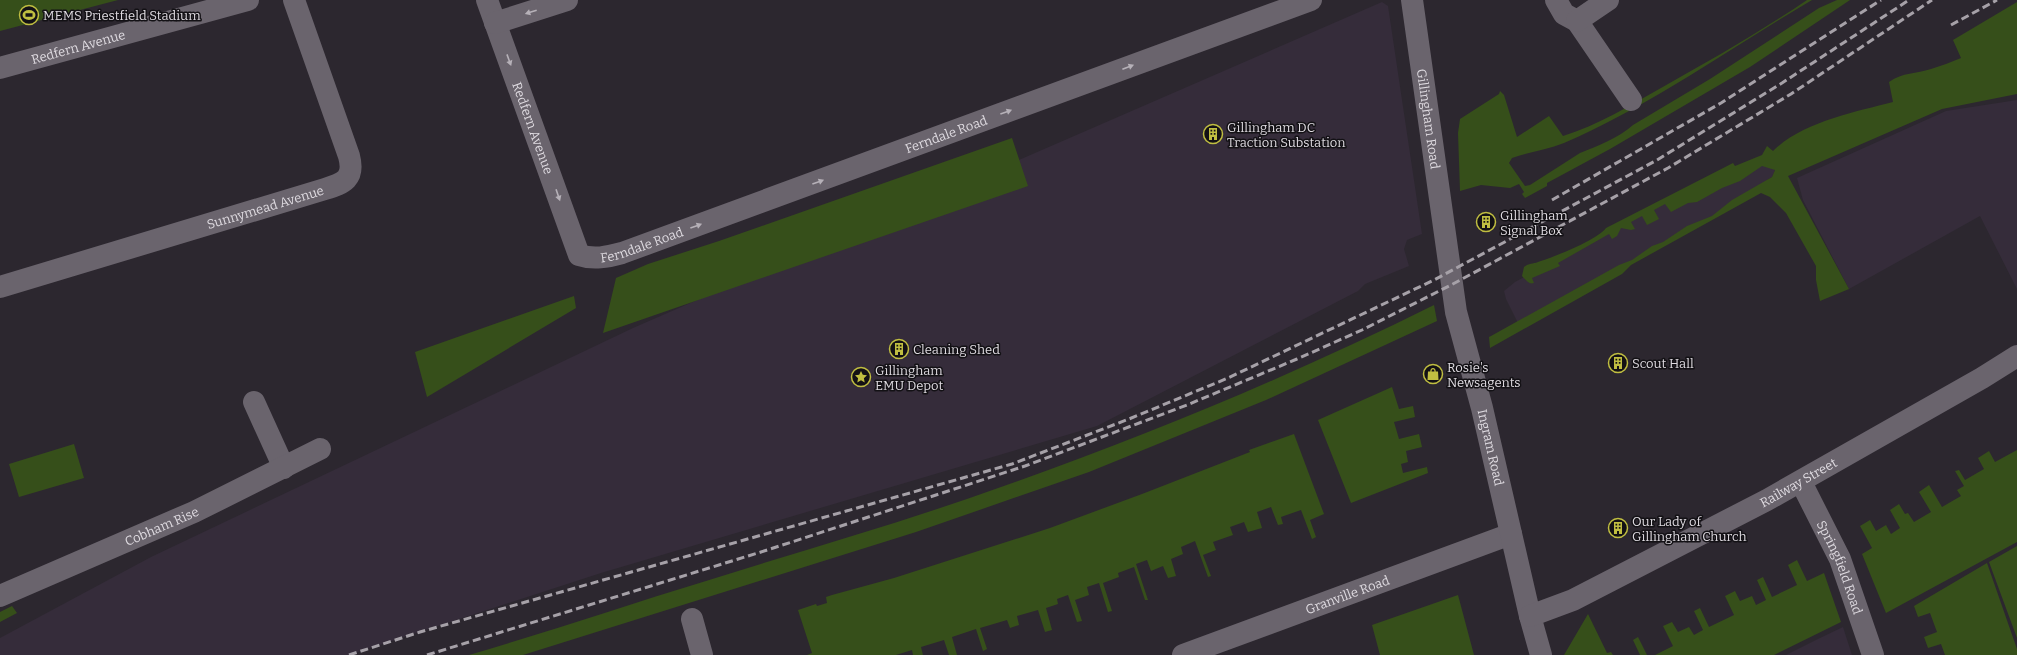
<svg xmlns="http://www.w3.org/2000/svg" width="2017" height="655" font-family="Bitter,serif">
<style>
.built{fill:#352c3a}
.green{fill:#364f1a}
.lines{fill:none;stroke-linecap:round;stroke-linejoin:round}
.street{stroke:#6a646d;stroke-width:22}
.secondary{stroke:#6a646d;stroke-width:22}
.rail{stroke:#a6a1a8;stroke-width:3;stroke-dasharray:8 4;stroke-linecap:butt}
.oneway{fill:#b6b1b8}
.labels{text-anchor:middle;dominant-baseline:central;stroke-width:3;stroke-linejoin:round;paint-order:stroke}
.poi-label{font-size:13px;fill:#dfdbe1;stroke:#131115;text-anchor:start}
.street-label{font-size:13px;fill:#dfdbe1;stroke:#131115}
</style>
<rect width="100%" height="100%" fill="#2c272f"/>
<path class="built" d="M1382,2L1388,6L1422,234L1407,240L1404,249L1409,266L1365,284L1358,291L1097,426L601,573L349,655H0V638L151,557L633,328Z
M2017,100V289L1980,216L1849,289L1803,200L1797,178L1946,111Z
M1763,158L1775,170L1772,177L1767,180L1770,184L1519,325L1506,299L1504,291L1515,282L1646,211Z
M1843,627L1852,655H1786L1820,638Z"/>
<path class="green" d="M0,0H118L0,31Z
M1807,0H1812C1730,48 1652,105 1564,143C1547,150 1529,152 1512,158L1509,163L1525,186L1530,185L1580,153C1598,146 1618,138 1633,125L1710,79L1819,8L1837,0H1850L1750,67L1610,149L1547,183V186L1525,198L1522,194L1524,192L1519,184L1510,188L1481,185L1460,191L1458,133L1460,119L1499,94L1500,91L1504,95L1517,137L1549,116L1563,136C1598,125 1629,106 1661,88C1711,60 1760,32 1807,0Z
M2017,2V94L1942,109L1788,176L1849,289L1820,301L1816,280V266L1786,213L1770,197L1761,193L1631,265L1622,274L1490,348L1489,337L1491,336L1619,265L1632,260L1652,246L1663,242L1687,226L1712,216L1732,200L1772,177L1775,170L1762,166L1740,181L1722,188L1697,202L1688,203L1671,212L1665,204L1654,210L1659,219L1647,225L1642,216L1631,222L1635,229L1631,230L1621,228L1617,236L1612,239L1609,234L1558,263L1560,266L1532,278L1534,283C1529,285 1526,280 1522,276L1524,267C1529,263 1533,264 1538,262C1554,257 1597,240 1606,228L1733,163L1735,166L1762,155L1767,146L1773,151C1802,122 1855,112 1893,102L1889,82C1903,72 1916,74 1931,69C1941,66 1951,62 1961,58L1953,40Z
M1012,138L1028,186L603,333L616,278L648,264L719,241Z
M574,296L576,308L427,397L415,352Z
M1434,305L1437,321L1266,400L1089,472L916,532L523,655H469C548,632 627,605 706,581C804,550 904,522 1001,487C1149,435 1293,375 1434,305Z
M1392,387L1399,409L1413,406L1415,417L1394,422L1399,439L1419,434L1422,447L1406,451L1408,462L1401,464L1403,473L1427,467L1428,473L1351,503L1318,420Z
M1294,434L1324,514L1310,520L1316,537L1312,539L1301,510L1281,517L1283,524L1278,525L1271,507L1257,512L1262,528L1248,532L1244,522L1230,527L1233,535L1213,542L1216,550L1203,555L1211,576L1208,577L1195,541L1181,547L1183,554L1171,559L1176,576L1168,578L1163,566L1151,571L1147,560L1136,564L1148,600H1145L1134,567L1118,573L1119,577L1103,583L1112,611L1108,612L1099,583L1087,587L1089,595L1075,600L1082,621L1077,622L1068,595L1057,599L1058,604L1046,608L1052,630L1045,632L1038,610L1017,616L1019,625L1010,628L1007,620L980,628L987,649L983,651L976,629L952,637L957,655H949L944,640L921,647L923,655H913L912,650L896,655H807L812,653L798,610L816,604L817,606L827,603L826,597L832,595L894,578L1050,528L1142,494L1250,452L1249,450Z
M74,444L84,478L19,497L9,464Z
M2017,450V542L1886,613L1862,554L1872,548L1860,526L1870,520L1876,531L1886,525L1891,534L1900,528L1890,510L1899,504L1905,514L1908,513L1914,522L1931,512L1919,492L1929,485L1942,507L1961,496L1957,490L1964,486L1955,471L1959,470L1965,480L1984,469L1978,458L1989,451L1995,462Z
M2017,546V638L1989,562Z
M1797,560L1807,581L1824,573L1841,622L1774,655H1655L1673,646L1663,626L1672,622L1678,632L1689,627L1694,635L1703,630L1694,611L1700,608L1709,627L1734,615L1725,596L1735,591L1740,601L1752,596L1756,605L1766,600L1757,580L1763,577L1772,597L1797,585L1788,565Z
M1987,563L2017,649V655H1945L1941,644L1928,648L1924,637L1937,632L1930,613L1918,617L1914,606Z
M1458,595L1474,655H1380L1372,625Z
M12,606L17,613L0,622V612Z
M1588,614L1607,653L1611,652L1613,655H1564Z
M1638,637L1647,655H1640L1633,640Z"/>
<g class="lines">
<g class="street">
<path id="s1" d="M487,0L579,255C594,260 607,257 622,253L1311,0"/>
<path d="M1556,0L1564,14L1577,21L1631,100"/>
<path d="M1577,21L1608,0"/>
<path d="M495,23L567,0"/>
<path id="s2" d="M0,68L248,0"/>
<path id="s3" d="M0,287L325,189C344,183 355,179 349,156L294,0"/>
<path d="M254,402L284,468"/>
<path id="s4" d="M1801,482L1840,559L1873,655"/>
<path id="s5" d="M0,596L194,512L320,449"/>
<path d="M692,619L702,655"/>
<path id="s6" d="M1183,655L1511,534"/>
</g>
<g class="secondary">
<path id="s7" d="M1412,0L1456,312L1482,408L1530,616L1541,655"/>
<path id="s8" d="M1530,616L1573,600L1767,500L1982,378L2017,356"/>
</g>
<path class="rail" d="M1951,25L1997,0
M1552,200L1721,103L1881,0
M349,655L420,632L1012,464L1129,419L1228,378L1434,280L1657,160L1782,83L1909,0
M427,655L761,552L1025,466L1187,405L1297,359L1362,330L1451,285L1668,168L1791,94L1932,0"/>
</g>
<defs><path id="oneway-solid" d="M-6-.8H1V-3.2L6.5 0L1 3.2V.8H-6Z"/></defs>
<g class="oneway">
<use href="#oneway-solid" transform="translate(531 12) rotate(162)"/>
<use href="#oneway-solid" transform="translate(509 60) rotate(70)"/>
<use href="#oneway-solid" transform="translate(1128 67) rotate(-21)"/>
<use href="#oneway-solid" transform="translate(1006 112) rotate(-20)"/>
<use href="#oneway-solid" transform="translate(818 182) rotate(-20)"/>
<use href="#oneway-solid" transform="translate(558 195) rotate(71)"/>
<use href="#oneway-solid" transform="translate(696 226) rotate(-20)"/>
</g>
<defs>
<symbol id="stadium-ring" viewBox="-11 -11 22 22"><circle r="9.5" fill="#131115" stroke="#c0be41" stroke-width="1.5"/><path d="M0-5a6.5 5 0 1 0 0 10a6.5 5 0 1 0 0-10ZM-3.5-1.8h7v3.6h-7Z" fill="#c0be41"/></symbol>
<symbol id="building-ring" viewBox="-11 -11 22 22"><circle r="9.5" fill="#131115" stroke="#c0be41" stroke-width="1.5"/><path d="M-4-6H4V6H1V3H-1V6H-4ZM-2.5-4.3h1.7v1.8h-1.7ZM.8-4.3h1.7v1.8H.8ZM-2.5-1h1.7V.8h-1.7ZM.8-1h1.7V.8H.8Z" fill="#c0be41"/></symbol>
<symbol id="shop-ring" viewBox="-11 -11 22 22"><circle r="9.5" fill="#131115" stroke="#c0be41" stroke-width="1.5"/><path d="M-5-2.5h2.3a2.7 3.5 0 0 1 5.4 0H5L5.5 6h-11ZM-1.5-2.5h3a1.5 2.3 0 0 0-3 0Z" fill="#c0be41"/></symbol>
<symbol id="sight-ring" viewBox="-11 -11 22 22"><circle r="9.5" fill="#131115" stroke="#c0be41" stroke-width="1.5"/><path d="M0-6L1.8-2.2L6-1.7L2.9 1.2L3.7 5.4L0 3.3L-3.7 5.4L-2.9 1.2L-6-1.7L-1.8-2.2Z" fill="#c0be41"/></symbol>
</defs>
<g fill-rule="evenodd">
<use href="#stadium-ring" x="18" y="4" width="22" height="22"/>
<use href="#building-ring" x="1202" y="123" width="22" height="22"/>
<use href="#building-ring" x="1475" y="211" width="22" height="22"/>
<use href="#building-ring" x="888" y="338" width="22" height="22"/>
<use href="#building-ring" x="1607" y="352" width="22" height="22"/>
<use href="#shop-ring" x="1422" y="363" width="22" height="22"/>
<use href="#sight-ring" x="850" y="366" width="22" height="22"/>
<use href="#building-ring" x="1607" y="517" width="22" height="22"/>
</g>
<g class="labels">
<g class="poi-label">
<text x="43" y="15">MEMS Priestfield Stadium</text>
<text x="1227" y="127">Gillingham DC<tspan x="1227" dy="15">Traction Substation</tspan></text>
<text x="1500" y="215">Gillingham<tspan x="1500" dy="15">Signal Box</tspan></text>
<text x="913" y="349">Cleaning Shed</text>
<text x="1632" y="363">Scout Hall</text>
<text x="1447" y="367">Rosie's<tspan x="1447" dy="15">Newsagents</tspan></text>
<text x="875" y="370">Gillingham<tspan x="875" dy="15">EMU Depot</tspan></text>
<text x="1632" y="521">Our Lady of<tspan x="1632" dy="15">Gillingham Church</tspan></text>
</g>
<g class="street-label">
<text stroke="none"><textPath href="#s2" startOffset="81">Redfern Avenue</textPath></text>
<text stroke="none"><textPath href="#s7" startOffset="120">Gillingham Road</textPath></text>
<text stroke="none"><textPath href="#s1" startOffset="136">Redfern Avenue</textPath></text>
<text stroke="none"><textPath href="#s1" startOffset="660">Ferndale Road</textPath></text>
<text stroke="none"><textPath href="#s3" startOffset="277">Sunnymead Avenue</textPath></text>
<text stroke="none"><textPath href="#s1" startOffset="336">Ferndale Road</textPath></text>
<text stroke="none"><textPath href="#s7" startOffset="455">Ingram Road</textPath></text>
<text stroke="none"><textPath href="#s8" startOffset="300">Railway Street</textPath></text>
<text stroke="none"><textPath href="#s5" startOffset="176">Cobham Rise</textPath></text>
<text stroke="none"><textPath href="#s4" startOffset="94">Springfield Road</textPath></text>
<text stroke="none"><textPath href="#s6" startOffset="175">Granville Road</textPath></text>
</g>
</g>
</svg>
